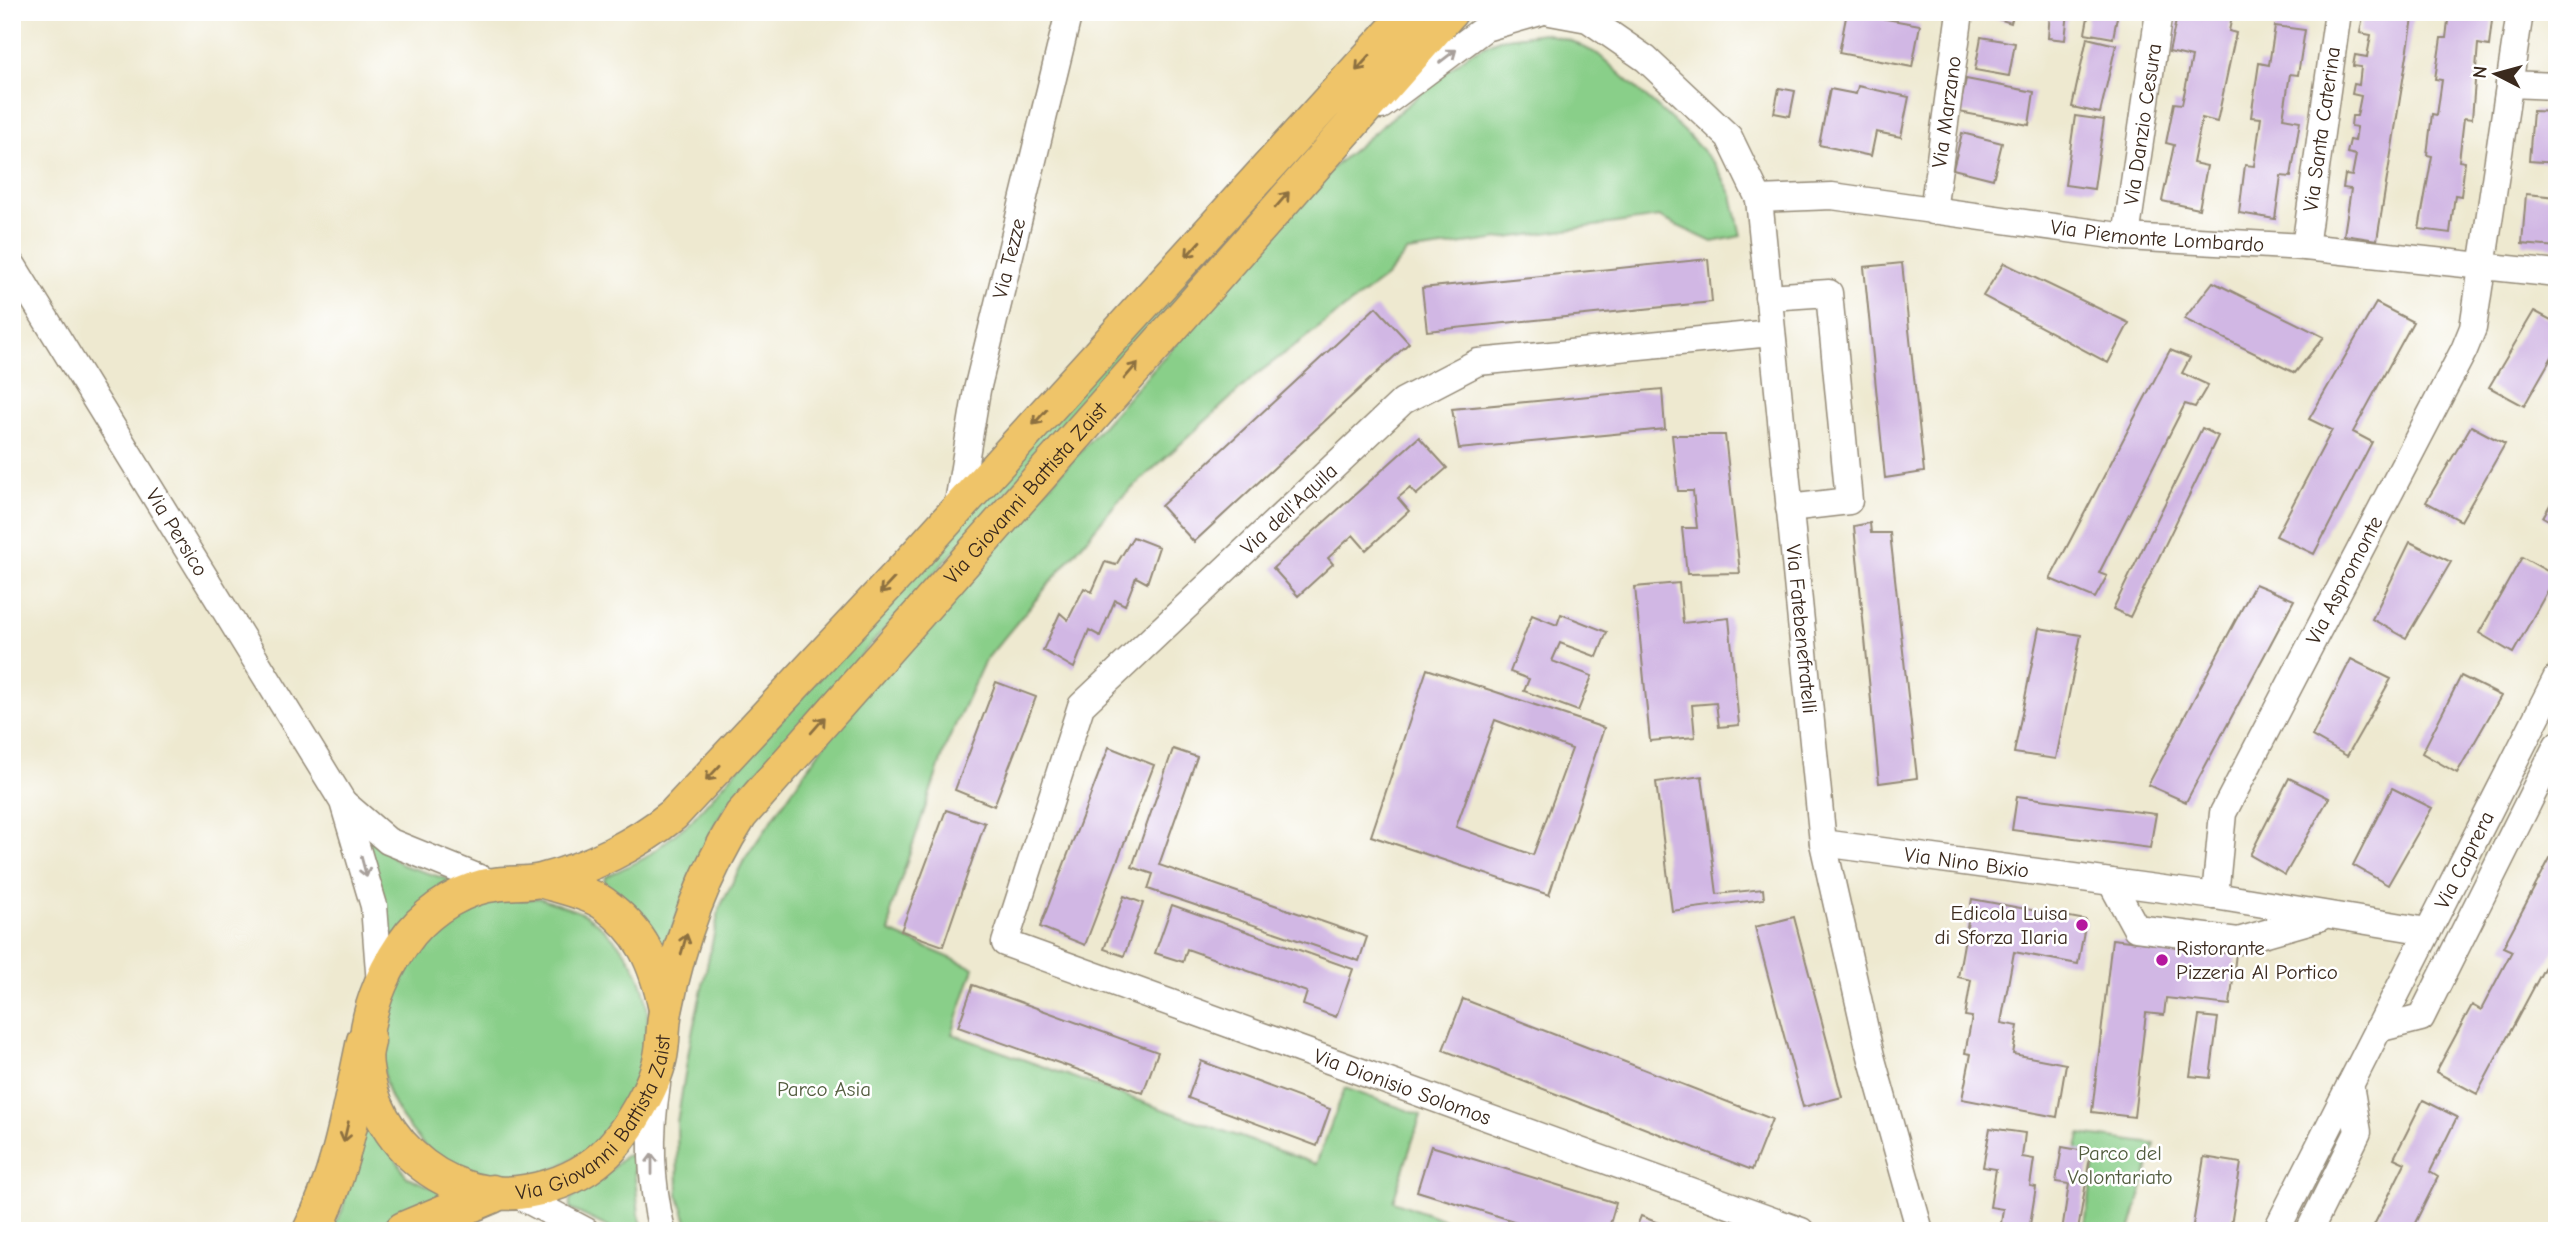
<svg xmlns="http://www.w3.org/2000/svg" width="2569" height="1243" font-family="'Comic Neue',sans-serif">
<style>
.green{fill:#89cf89;stroke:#627c54;stroke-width:2}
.building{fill:#d1b7e4;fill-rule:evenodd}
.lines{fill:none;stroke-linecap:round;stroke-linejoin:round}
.minor-casing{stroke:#948a77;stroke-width:29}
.major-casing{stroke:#948a77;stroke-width:36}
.highway-casing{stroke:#948a77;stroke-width:41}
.minor{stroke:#fff;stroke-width:26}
.major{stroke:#efc469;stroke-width:33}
.highway{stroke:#efc469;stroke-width:38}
.oneway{stroke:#a79f9a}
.oneway2{stroke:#8c6f40}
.poi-dot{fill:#b5179e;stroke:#fff;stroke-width:2.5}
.labels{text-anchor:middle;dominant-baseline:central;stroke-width:5;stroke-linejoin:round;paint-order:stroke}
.street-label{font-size:21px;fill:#3b2a1e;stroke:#fff}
.poi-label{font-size:21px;fill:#3b2a1e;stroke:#fff;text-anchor:end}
.park-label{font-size:21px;fill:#525c3e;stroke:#fff}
</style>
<rect width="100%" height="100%" fill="#fff"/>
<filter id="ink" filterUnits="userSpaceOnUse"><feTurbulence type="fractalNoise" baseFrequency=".0143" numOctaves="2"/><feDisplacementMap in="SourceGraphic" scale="14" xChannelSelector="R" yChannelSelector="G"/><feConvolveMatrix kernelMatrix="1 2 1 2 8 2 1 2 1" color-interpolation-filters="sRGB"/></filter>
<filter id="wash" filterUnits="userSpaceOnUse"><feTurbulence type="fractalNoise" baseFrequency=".00686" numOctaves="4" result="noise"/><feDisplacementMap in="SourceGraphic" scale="28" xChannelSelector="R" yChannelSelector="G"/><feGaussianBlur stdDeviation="1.57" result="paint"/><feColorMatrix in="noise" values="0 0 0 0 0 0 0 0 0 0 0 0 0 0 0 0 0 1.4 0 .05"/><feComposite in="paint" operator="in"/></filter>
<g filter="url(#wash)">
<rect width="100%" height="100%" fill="#eee9d0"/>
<path class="green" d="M1414,12H1435L724,809C698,853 681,897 668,947L660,942L645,916L604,883L605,877L645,858L690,822Z
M1543,33L1569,40L1598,54L1684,131L1715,164L1732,195L1741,236L1712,242L1659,217L1407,252L1386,277L1257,374L1117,502L984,662L947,743L891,909L890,932L974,968L952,1034L1316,1164L1345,1088L1421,1115L1393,1201L1475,1231H690L678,1194L677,1122L691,1038L720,907L744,860L841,720L1332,168L1469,53L1499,39Z
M360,829L402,865L463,884L382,955Z
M540,898C556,905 580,909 593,920C653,966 660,1023 632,1089C624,1109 611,1131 595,1146C589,1151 579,1155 572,1159C563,1164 553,1171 544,1173C503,1183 450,1177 422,1143C406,1124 390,1106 385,1080C373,1018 412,935 472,909C493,899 517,900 540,898Z
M366,1111L407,1177L461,1200L379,1231H331L342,1211Z
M2080,1134L2155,1144L2130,1231H2084L2095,1161L2075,1158Z
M630,1155L633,1158L639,1215L644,1231H616L570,1209V1199L596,1184L625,1156Z"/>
<g id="blocks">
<path class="building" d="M1847,12L1920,25L1912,67L1839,53Z
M1976,12H2014L2011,23Z
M2050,12H2068L2065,40L2048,38Z
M2089,12H2118L2113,38L2085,33Z
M2178,12H2233L2229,31L2236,33L2217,122L2202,118L2193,163L2207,166L2199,209L2162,201L2174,145L2166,143L2174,103L2182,104L2192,57L2169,52Z
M2367,12H2414L2377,240L2344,235L2351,189L2343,188L2345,175L2352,176L2356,155L2347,153L2350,140L2355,141L2357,127L2351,126L2352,116H2357L2361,96L2352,94L2354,84L2359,85L2361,67L2353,66L2355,55L2367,57L2371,35L2360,33L2363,16H2366Z
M2449,12H2493L2489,46L2478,44L2472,119L2464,118L2459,161L2465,162L2461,196L2455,195L2450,233L2419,229L2432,156L2427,155L2432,114L2437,115L2442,80L2435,79L2441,38H2446Z
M2275,26L2305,30L2298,75L2290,74L2283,118L2300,121L2291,177L2281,176L2275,219L2239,213L2245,165L2254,166L2261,118L2251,117L2259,63L2269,65Z
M1981,37L2015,43L2009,76L1975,70Z
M2087,38L2116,45L2100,113L2072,107Z
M1966,79L2034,92L2029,125L1959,112Z
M1858,86L1909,97L1901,137L1876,132L1871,156L1819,145L1830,89L1856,94Z
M1779,88L1795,91L1790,116L1774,113Z
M2533,111L2557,112V163L2529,161Z
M2075,116L2104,120L2094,189L2065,185Z
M1962,133L2002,143L1993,179L1953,169Z
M2526,194L2557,197V247L2522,244Z
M1708,259L1712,302L1427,331L1422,288Z
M1902,263L1924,472L1885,478L1864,267Z
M2004,263L2129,323L2108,363L1983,296Z
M2213,282L2324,337L2295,373L2184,319Z
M2376,303L2413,322L2353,432L2372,442L2314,554L2276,536L2332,430L2309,419Z
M1376,307L1409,343L1194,542L1161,506Z
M2534,311L2557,323V348L2524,406L2489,387Z
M2170,350L2190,358L2182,373L2208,385L2195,407L2185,404L2099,573L2107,576L2095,598L2050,579Z
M1662,389L1665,429L1459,449L1452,409Z
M2471,426L2505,444L2461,521L2426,502Z
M2202,428L2218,436L2130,617L2113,609Z
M1672,435H1725L1740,573L1687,574L1682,528H1697L1693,491H1678Z
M1419,437L1447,468L1416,495L1410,488L1398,498L1409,511L1366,550L1353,535L1328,558L1333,564L1298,596L1273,568Z
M2557,493V525L2543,517Z
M1870,523L1871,533H1890L1917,778L1879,783L1854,526Z
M1133,537L1159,547L1147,583L1136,577L1125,605L1115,600L1100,636L1089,630L1074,668L1043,650L1060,613L1068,620L1084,588L1092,592L1105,562L1116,565Z
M2410,542L2451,562L2406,638L2372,619Z
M2522,557L2556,576L2513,653L2479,633Z
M1679,583L1683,623L1729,618L1739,725L1719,727L1716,703L1692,705L1695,737L1650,741L1635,587Z
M2255,584L2294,600L2186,802L2148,785Z
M1561,614L1607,632L1597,657L1560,643L1552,661L1592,676L1578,711L1524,691L1529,679L1510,672L1532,615L1557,625Z
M2039,628L2081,635L2056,759L2014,753Z
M2351,659L2391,679L2347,756L2312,736Z
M1427,669L1604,728L1549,895L1371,836ZM1495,720L1572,749L1533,855L1456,827Z
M2461,676L2501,696L2457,773L2422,753Z
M996,682L1036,697L994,806L955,790Z
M1109,747L1154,765L1085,945L1040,927Z
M1173,749L1197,757L1159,865L1367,937L1359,961L1148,889L1153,874L1132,867Z
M1702,776L1717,894L1763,889L1764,899L1672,911L1656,782Z
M2289,778L2329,798L2285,875L2250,855Z
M2392,788L2432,808L2388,885L2353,865Z
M2017,796L2156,814L2150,848L2012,830Z
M946,810L985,823L943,946L901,931Z
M2557,845V944L2477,1094L2436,1072L2472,1005L2481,1010L2512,951L2503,947Z
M1124,896L1143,903L1124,956L1104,949Z
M1972,899L2086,920L2078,964L2014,952L2001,1023L2018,1026L2013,1054L2066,1064L2057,1117L1962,1099L1971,1054L1965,1053L1972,1017L1965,1016L1971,980L1958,977Z
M1172,905L1353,969L1336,1017L1303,1005L1307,992L1187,949L1183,962L1155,953Z
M1794,917L1842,1097L1803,1107L1755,927Z
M2112,939L2236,953L2230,1005L2166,998L2164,1015L2146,1013L2134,1117L2092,1112Z
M973,985L1158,1052L1143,1093L958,1027Z
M1463,999L1772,1119L1752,1170L1443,1050Z
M2199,1016L2218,1018L2210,1078L2190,1076Z
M1201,1061L1330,1109L1317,1146L1188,1098Z
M2423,1100L2457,1117L2430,1172L2438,1177L2411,1231H2371L2405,1163L2394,1158Z
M1990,1128L2025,1133L2022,1157L2034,1159L2030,1186L2036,1187L2029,1231H2000L2003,1209L1990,1207L1996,1169L1983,1167Z
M1431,1146L1616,1203L1608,1231H1546L1417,1191Z
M2062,1147L2091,1152L2078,1231H2062L2069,1184L2056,1182Z
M2204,1157L2241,1163L2230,1231H2192Z
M1641,1216L1678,1231H1635Z"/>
</g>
</g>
<g filter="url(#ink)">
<use href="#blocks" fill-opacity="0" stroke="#948a77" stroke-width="2"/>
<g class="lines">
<defs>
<g id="minor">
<path id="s1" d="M1550,12L1588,19L1646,59L1729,137L1759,199L1823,843L1871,1056L1920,1231"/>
<path d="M2509,84L2557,86"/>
<path d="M1381,106L1485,28L1540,12"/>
<path id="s2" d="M1759,199L1832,196L2126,237L2305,247L2557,274"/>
<path id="s3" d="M1933,211L1960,12"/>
<path id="s4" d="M2126,237L2159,12"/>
<path id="s5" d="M2305,247L2338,12"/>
<path id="s6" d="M12,264L343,802L374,906L380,984"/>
<path d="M1768,297L1829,293L1849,501L1789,508"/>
<path id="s7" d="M1771,333L1478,362L1403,401L1081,706L1005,943L1801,1231"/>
<path id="s8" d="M957,509L977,390L1069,12"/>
<path d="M344,803L388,841L494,884"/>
<path id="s9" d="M1823,843L2215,896L2427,931"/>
<path d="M2111,882L2136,928L2238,941L2319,918"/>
<path id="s10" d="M2215,896L2223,813L2464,350L2473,328L2520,12"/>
<path d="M2378,1029L2421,1018L2557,745"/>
<path d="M657,1084C649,1136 650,1179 662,1231"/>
<path d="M516,1194L586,1231"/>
<path id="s11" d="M2276,1231L2557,677"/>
<path d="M2309,1231L2358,1132L2350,1085"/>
</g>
<g id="major">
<path id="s12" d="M1409,12L905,567L673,815C636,845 589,868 543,880C529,884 512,882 498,884C465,887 432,908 411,933C387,963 369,1003 366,1041C359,1129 441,1208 528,1191C556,1186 582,1175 603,1156C625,1137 654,1087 660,1059C664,1043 662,1025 666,1009C679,941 704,873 741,815L1451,12"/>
<path d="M542,881C560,887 587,892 603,903C642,931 655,962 665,1007"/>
</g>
<path id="highway" d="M312,1231C342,1172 352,1105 366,1041
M404,1231L492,1194"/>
</defs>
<use href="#minor" class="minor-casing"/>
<use href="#major" class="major-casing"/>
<use href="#highway" class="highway-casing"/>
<use href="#minor" class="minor"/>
<use href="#major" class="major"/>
<use href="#highway" class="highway"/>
</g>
<defs><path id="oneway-shaft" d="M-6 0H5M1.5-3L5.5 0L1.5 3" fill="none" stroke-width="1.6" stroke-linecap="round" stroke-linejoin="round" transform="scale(1.75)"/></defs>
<g class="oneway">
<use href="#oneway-shaft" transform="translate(1448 56) rotate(-37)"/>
<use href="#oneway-shaft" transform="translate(364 867) rotate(75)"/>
<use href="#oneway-shaft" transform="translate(652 1164) rotate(-90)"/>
</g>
<g class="oneway2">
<use href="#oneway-shaft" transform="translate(1363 63) rotate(132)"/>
<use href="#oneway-shaft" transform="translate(1282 200) rotate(-49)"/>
<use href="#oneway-shaft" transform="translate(1193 249) rotate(132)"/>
<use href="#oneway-shaft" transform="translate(1131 371) rotate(-49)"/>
<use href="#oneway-shaft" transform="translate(1040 417) rotate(132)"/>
<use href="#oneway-shaft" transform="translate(887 586) rotate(133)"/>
<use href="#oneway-shaft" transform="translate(818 725) rotate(-49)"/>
<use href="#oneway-shaft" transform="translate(713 773) rotate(133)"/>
<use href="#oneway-shaft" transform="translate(684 944) rotate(-74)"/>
<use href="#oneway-shaft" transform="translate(346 1132) rotate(103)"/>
</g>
</g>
<g class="poi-dot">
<circle cx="2082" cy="925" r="7"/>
<circle cx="2162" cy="960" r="7"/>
</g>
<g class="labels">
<g class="street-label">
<text stroke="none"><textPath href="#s3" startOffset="100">Via Marzano</textPath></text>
<text stroke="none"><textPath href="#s4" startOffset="114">Via Danzio Cesura</textPath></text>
<text stroke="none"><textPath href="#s5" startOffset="119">Via Santa Caterina</textPath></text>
<text stroke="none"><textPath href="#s2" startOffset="401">Via Piemonte Lombardo</textPath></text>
<text stroke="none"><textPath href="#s8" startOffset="256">Via Tezze</textPath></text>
<text stroke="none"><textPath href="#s12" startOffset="2642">Via Giovanni Battista Zaist</textPath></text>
<text transform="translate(1289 509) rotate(-43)">Via dell'Aquila</text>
<text stroke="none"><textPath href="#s6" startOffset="315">Via Persico</textPath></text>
<text stroke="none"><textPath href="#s10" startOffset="346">Via Aspromonte</textPath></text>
<text stroke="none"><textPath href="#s1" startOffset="724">Via Fatebenefratelli</textPath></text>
<text stroke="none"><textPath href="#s11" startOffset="416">Via Caprera</textPath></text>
<text stroke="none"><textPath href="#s9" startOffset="145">Via Nino Bixio</textPath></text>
<text stroke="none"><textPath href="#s7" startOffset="1494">Via Dionisio Solomos</textPath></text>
<text stroke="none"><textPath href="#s12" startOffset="1860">Via Giovanni Battista Zaist</textPath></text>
</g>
<g class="poi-label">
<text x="2068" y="913">Edicola Luisa<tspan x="2068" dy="24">di Sforza Ilaria</tspan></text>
<text x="2176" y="948" text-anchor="start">Ristorante<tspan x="2176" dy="24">Pizzeria Al Portico</tspan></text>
</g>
<g class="park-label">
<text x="824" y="1089">Parco Asia</text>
<text x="2120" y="1153">Parco del<tspan x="2120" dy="24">Volontariato</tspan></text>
</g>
</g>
<rect width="2569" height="1243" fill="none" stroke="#fff" stroke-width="42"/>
<g transform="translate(2496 74) rotate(276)" stroke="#ffffff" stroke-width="5" paint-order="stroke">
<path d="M0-5L12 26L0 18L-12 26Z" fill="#3b2a1e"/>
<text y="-10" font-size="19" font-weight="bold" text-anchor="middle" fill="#3b2a1e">N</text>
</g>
</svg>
